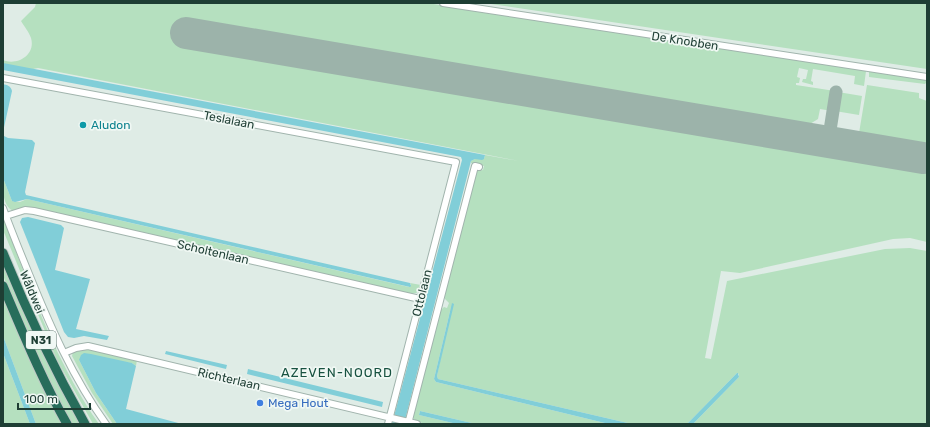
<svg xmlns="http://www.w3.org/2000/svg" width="930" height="427" font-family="Rubik,sans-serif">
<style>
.green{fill:#b5e0bf}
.water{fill:#81ced8}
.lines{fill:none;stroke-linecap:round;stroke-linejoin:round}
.taxiway{stroke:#9cb3aa;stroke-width:13}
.runway{stroke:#9cb3aa;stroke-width:32}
.minor-casing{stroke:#a1b4ad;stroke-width:8}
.highway-casing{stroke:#c0c9c6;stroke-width:11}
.minor{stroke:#fff;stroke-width:6}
.highway{stroke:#276d5b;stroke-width:9}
.culture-dot{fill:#0f9aa8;stroke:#f0f8f4;stroke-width:1.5}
.shop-dot{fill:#3f7fe0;stroke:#f0f8f4;stroke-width:1.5}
.labels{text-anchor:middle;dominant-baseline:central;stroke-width:3.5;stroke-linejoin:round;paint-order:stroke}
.shield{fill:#f0f8f4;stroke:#5d766e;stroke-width:1}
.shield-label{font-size:11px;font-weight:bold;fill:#1e3e34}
.street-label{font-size:12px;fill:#1e3e34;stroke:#f0f8f4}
.culture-label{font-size:12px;fill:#0d838f;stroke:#f0f8f4;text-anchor:start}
.shop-label{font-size:12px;fill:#366cbe;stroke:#f0f8f4;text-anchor:start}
.neighbourhood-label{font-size:13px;letter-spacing:1px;fill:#185241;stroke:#f0f8f4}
</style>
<rect width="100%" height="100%" fill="#dfece6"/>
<path class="green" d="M36,3H427L864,69L866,71L864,86L854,84L855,76L813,69L811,81L813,82V85L802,82L803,79H806L808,70L799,68L797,77L800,78L799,83H796V85L835,91L832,111L820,109L818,119L805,127L188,23L184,42L854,157L856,154L922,165L924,151L858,139L867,85L919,93V98L927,101V242L910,238L893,239L740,273L721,271L705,358L711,359L727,281L885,249L910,248L927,251V424H693L739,377V374L737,373L687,424H632L438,379L437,376L452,303L434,379L436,382L609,424H476L420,411L419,415L457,424C446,424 420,427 413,418V415L440,311L444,307L447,308L449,303L445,299L444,294L477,171L483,170L484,166L471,163V161L475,159H484L485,155L519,161L38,68L28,70L3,65V60C17,66 36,55 31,38C29,32 24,26 21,21L35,7Z
M484,3H927V69Z
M872,70L927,79V82L925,84L869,77V72Z
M838,92L862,96L859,115L835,111Z
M3,178L12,201L20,202L27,199L409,287L411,285L410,283L421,285V290L416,293L408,294L34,209L14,211C2,207 3,188 3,178Z
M3,217C30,288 55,361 99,424H93L57,360L3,230Z
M3,257L82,424H72L46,374L14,306L3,275Z
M3,295L39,379L63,424H36L3,336Z
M86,348L137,360L136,366L132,363L79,360L96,393L117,424H113L92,393L72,356L73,351Z
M3,353L30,424H3Z"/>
<path class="water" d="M3,63L485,155L484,159L482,160L475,159L471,161L404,424H392L462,160L461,157L3,70Z
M3,84C7,85 11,86 12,91L3,132L4,136L8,138L32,140L35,143L25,192L26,195L410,283L411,286L410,287L27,199L15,202L12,201L3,178Z
M28,217L61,225L64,228L55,270L90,279L76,329L109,336L107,340L84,336L74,338L68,337L64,332L20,222L22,218Z
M452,303L454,304L437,376L438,379L632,424H609L436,382L434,379Z
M3,336L36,424H30L3,353Z
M166,351L227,365L226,369L165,354Z
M84,353L91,354L132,363L136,366L126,409L182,424H117L96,393L79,360L81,355Z
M248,369L383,402L382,407L247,374Z
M737,373H738L739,377L693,424H687Z
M420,411L476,424H457L419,415Z"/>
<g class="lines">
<path class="taxiway" d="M828,143L836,92"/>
<path class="runway" d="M186,33L923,158"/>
<defs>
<path id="minor" d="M443,3L927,77
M3,78L456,162L388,424
M3,208C11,230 20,252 29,274C50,326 73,378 106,424
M6,216L25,210L34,211L420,299
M64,353L76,348L88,346L417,424
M408,424L475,166L479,167"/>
<path id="highway" d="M3,253C27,312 54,369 85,424
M3,286C23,333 42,380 67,424"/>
</defs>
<use href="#minor" class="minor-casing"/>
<use href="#highway" class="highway-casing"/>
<use href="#minor" class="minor"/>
<use href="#highway" class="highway"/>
</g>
<circle class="culture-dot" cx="83" cy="125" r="4"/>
<circle class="shop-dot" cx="260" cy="403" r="4"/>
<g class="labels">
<rect class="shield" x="26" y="331" width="30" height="18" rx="3"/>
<g class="shield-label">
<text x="41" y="340">N31</text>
</g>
<g class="street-label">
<text transform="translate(685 41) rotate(9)">De Knobben</text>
<text transform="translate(229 120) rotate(11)">Teslalaan</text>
<text transform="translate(213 252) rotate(13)">Scholtenlaan</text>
<text transform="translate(32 292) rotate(67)">Wâldwei</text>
<text transform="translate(422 293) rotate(-76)">Ottolaan</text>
<text transform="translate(229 379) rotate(13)">Richterlaan</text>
</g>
<g class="culture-label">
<text x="91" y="125">Aludon</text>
</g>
<g class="shop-label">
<text x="268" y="403">Mega Hout</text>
</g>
<g class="neighbourhood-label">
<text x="337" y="372">AZEVEN-NOORD</text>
</g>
</g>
<rect width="930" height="427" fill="none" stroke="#1e3e34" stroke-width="8"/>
<path d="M18 403v6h72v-6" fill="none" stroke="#1e3e34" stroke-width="2"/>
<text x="24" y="403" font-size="12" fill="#1e3e34" stroke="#f0f8f4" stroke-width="3" paint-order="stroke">100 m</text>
</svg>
